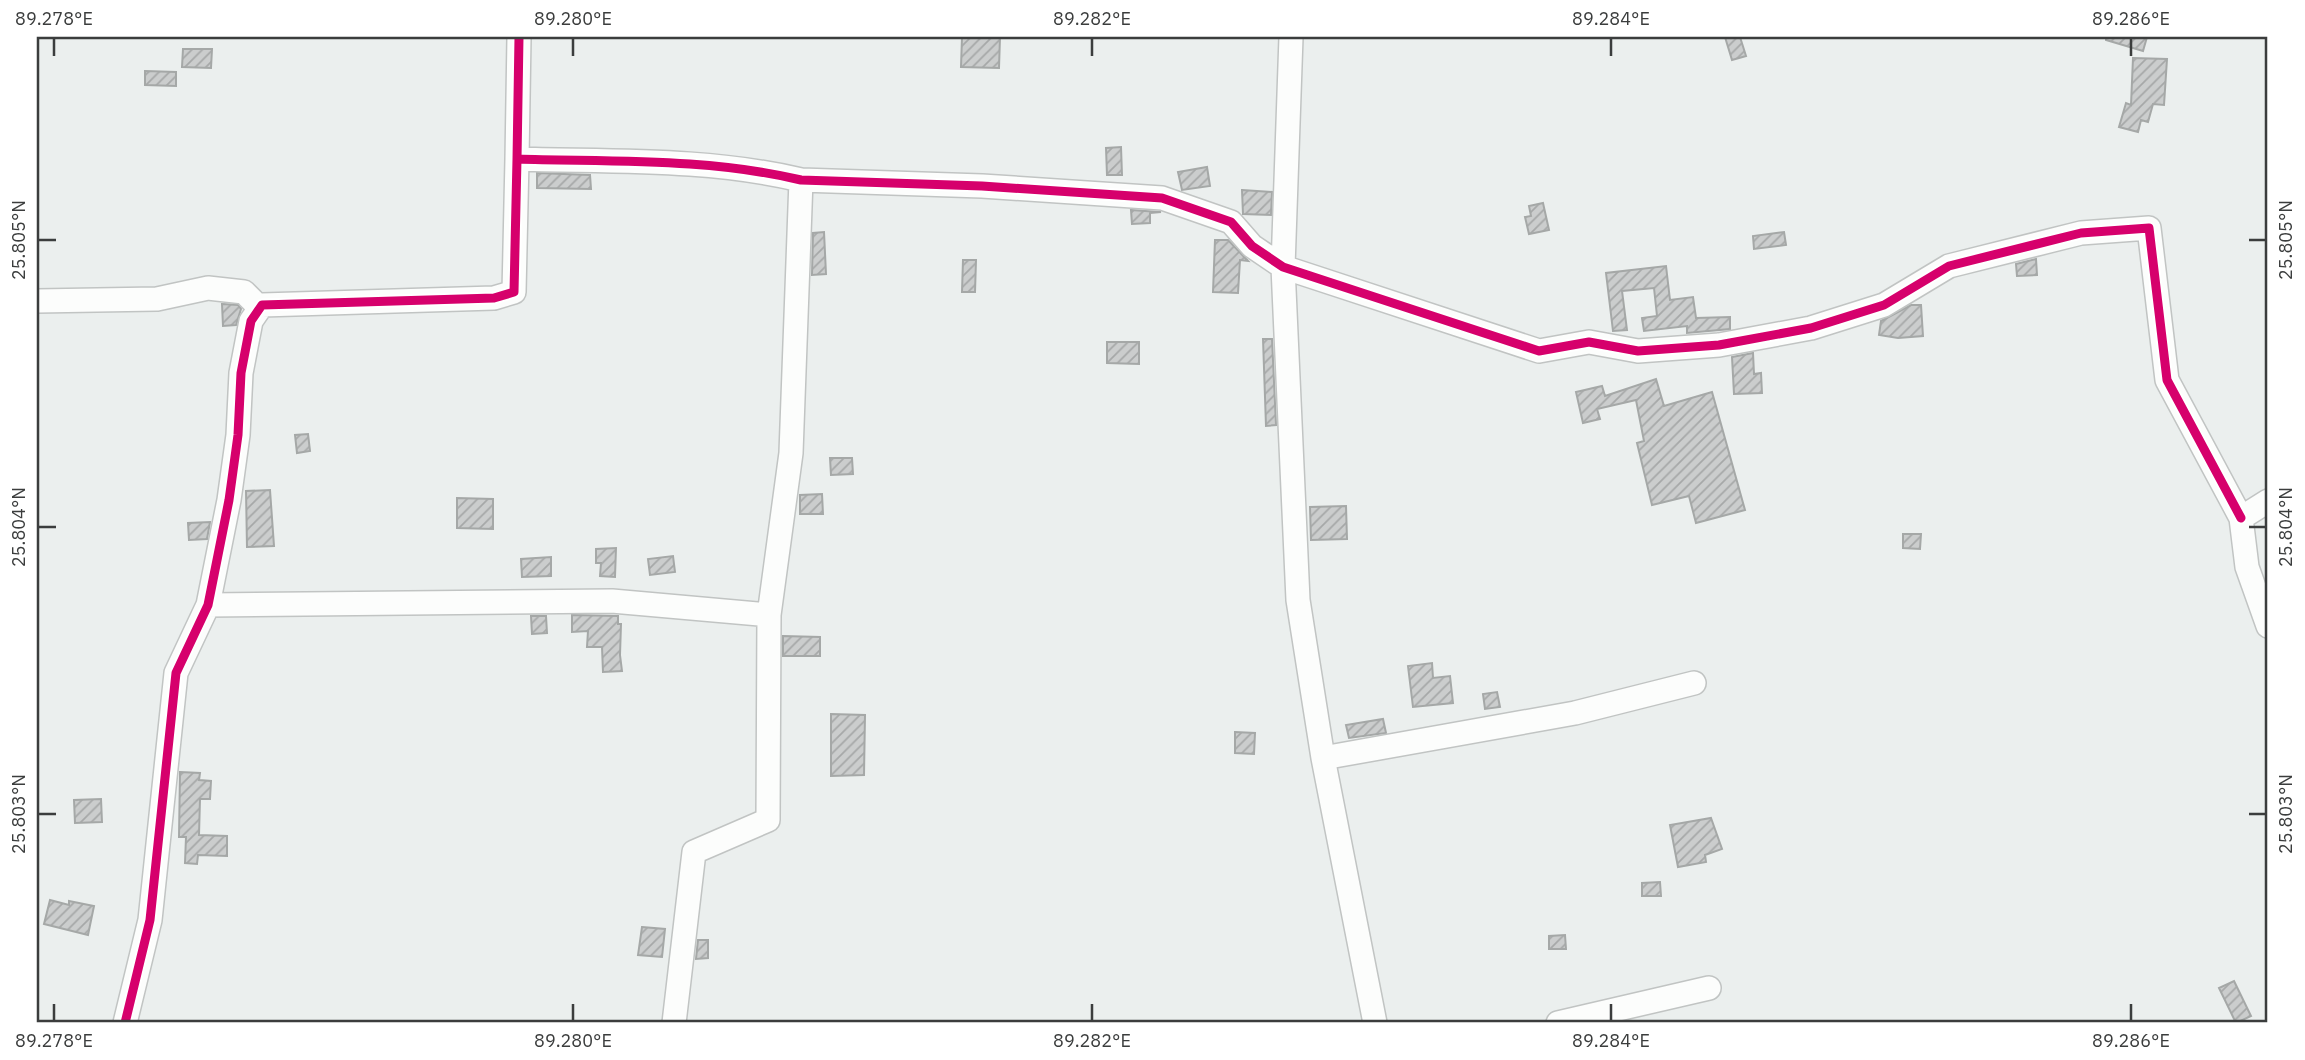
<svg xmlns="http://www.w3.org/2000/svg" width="2305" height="1060" font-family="'IBM Plex Sans',sans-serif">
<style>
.building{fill:url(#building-hatch);stroke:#a5a8a7;stroke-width:2}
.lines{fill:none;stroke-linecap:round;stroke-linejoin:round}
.minor-casing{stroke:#c1c4c3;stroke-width:26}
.minor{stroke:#fcfdfc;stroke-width:23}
.cycleway-casing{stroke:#fff;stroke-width:13}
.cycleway{stroke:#d6006c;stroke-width:9}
.ticks{fill:none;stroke:#3b3d3d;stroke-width:2.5}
.neatline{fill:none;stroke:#3b3d3d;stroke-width:2.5}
.ticks-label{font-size:18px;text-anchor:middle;fill:#3b3d3d}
</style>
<defs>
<pattern id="building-hatch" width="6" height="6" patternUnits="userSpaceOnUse" patternTransform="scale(1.75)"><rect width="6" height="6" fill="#cbcdcd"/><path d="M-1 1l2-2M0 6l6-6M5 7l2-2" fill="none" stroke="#a6a8a8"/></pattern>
</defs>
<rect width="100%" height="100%" fill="#ebefee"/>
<path class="building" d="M962,37H1000L999,68L961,67Z
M1725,37H1740L1746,56L1732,60Z
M2106,37H2147L2143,51L2106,40Z
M183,49H212L211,68L182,67Z
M2133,58L2167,59L2164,105L2153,104L2148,122L2141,120L2138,132L2119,127L2126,103L2131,105Z
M145,71L176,72V86L145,85Z
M1121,147L1122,175H1107L1106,148Z
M1207,167L1210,186L1182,190L1178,172Z
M537,173L590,175L591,189L537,188Z
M1242,190L1272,192L1271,215L1243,214Z
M1543,203L1549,230L1529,234L1525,217L1531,216L1529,206Z
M1131,210L1159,212H1161L1150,213V223L1132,224Z
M824,232L826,274L812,275L813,233Z
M1784,232L1786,245L1754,249L1753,236Z
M1215,240H1228L1248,261L1240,260L1238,293L1213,292Z
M2036,259L2037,275L2017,276L2016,264Z
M963,260H976L975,292H962Z
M1666,266L1670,300L1693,297L1696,318L1730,317V329L1687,333V326L1644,331L1642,318L1657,316L1654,288L1622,291L1627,330L1613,331L1606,273Z
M222,304L238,305L241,309L236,325L223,326Z
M1911,305H1921L1923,336L1898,338L1879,335L1881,321Z
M1263,339H1272L1276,425L1266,426Z
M1107,342H1139V364L1107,363Z
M1753,353L1754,374L1761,373L1762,393L1734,394L1732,357Z
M1656,379L1664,406L1712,392L1745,510L1696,523L1689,496L1652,505L1637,443L1644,441L1636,400L1597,409L1600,419L1583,423L1576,392L1602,386L1605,396Z
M308,434L310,451L297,453L295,435Z
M830,458H852L853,474L831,475Z
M270,490L274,546L247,547L246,491Z
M822,494L823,514H800V495Z
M457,498L493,499V529L457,528Z
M1346,506L1347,539L1311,540L1310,507Z
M210,522L207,539L189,540L188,523Z
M1903,534H1921L1920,549L1903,548Z
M616,548L615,577L600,576L601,563H596V549Z
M673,556L675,572L650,575L648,559Z
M551,557V576L522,577L521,559Z
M572,615L618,616V624H621L620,655L622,671L603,672L602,647H587L588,631L572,632Z
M531,616H546L547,633L532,634Z
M783,636L820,637V656H783Z
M1432,663L1433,678L1450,676L1453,703L1413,707L1408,666Z
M1497,692L1500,707L1485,709L1483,694Z
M831,714L865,715L864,775L831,776Z
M1383,719L1386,733L1349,738L1346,725Z
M1235,732L1255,733L1254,754L1235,753Z
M180,772L200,773L199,780L211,781L210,799H200L199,835L227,836V856L198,855L197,864L185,863L186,837H179Z
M101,799L102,822L75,823L74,800Z
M1711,818L1722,849L1705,855L1706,862L1678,867L1670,825Z
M1660,882L1661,896H1642V883Z
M50,900L69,905V901L94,906L88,935L44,924Z
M642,927L665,929L662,957L638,955Z
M1565,935L1566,949H1549V936Z
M698,940H708V958L696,959Z
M2234,981L2251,1016L2236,1023L2219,988Z"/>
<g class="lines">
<defs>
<path id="minor" d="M519,37L517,159C611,162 708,158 801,180L982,186L1162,198L1231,222L1252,246L1283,267L1539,351L1589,342L1638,351L1719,345L1811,328L1884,305L1949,266L2081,233L2149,228L2167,380L2241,518
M1291,37L1283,267L1298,600L1323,758L1375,1023
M37,301L157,299L208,288L244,292L258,306L262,305
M2268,501L2241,518L2247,567L2268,626
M208,605L612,601L769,615
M1323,758L1575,713L1694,683
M125,1023L150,920L176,673L208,605L229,500L238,435L241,373L251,321L262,305L494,298L514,292L517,159
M674,1023L694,852L768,820L769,615L791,453L801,180
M1558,1023L1709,988"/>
</defs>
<use href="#minor" class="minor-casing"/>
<use href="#minor" class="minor"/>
<defs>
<path id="cycleway" d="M519,37L517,159C611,162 708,158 801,180L982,186L1162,198L1231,222L1252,246L1283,267L1539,351L1589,342L1638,351L1719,345L1811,328L1884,305L1949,266L2081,233L2149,228L2167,380L2241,518
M125,1023L150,920L176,673L208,605L229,500L238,435L241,373L251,321L262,305L494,298L514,292L517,159"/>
</defs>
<use href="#cycleway" class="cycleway-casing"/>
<use href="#cycleway" class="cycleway"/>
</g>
<path class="ticks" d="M54,38V56M573,38V56M1092,38V56M1611,38V56M2131,38V56M38,240H56M2249,240H2266M38,527H56M2249,527H2266M38,814H56M2249,814H2266M54,1004V1021M573,1004V1021M1092,1004V1021M1611,1004V1021M2131,1004V1021"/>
<rect width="2305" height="1060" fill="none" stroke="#ffffff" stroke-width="77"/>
<rect x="38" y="38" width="2228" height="983" class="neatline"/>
<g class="ticks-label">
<text x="54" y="25">89.278°E</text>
<text x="573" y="25">89.280°E</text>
<text x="1092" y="25">89.282°E</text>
<text x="1611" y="25">89.284°E</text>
<text x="2131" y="25">89.286°E</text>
<text transform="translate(19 240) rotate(-90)" y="6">25.805°N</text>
<text transform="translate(2286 240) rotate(-90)" y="6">25.805°N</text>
<text transform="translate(19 527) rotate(-90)" y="6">25.804°N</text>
<text transform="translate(2286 527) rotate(-90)" y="6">25.804°N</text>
<text transform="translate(19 814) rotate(-90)" y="6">25.803°N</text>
<text transform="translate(2286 814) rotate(-90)" y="6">25.803°N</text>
<text x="54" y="1047">89.278°E</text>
<text x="573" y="1047">89.280°E</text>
<text x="1092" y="1047">89.282°E</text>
<text x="1611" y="1047">89.284°E</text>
<text x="2131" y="1047">89.286°E</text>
</g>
</svg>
